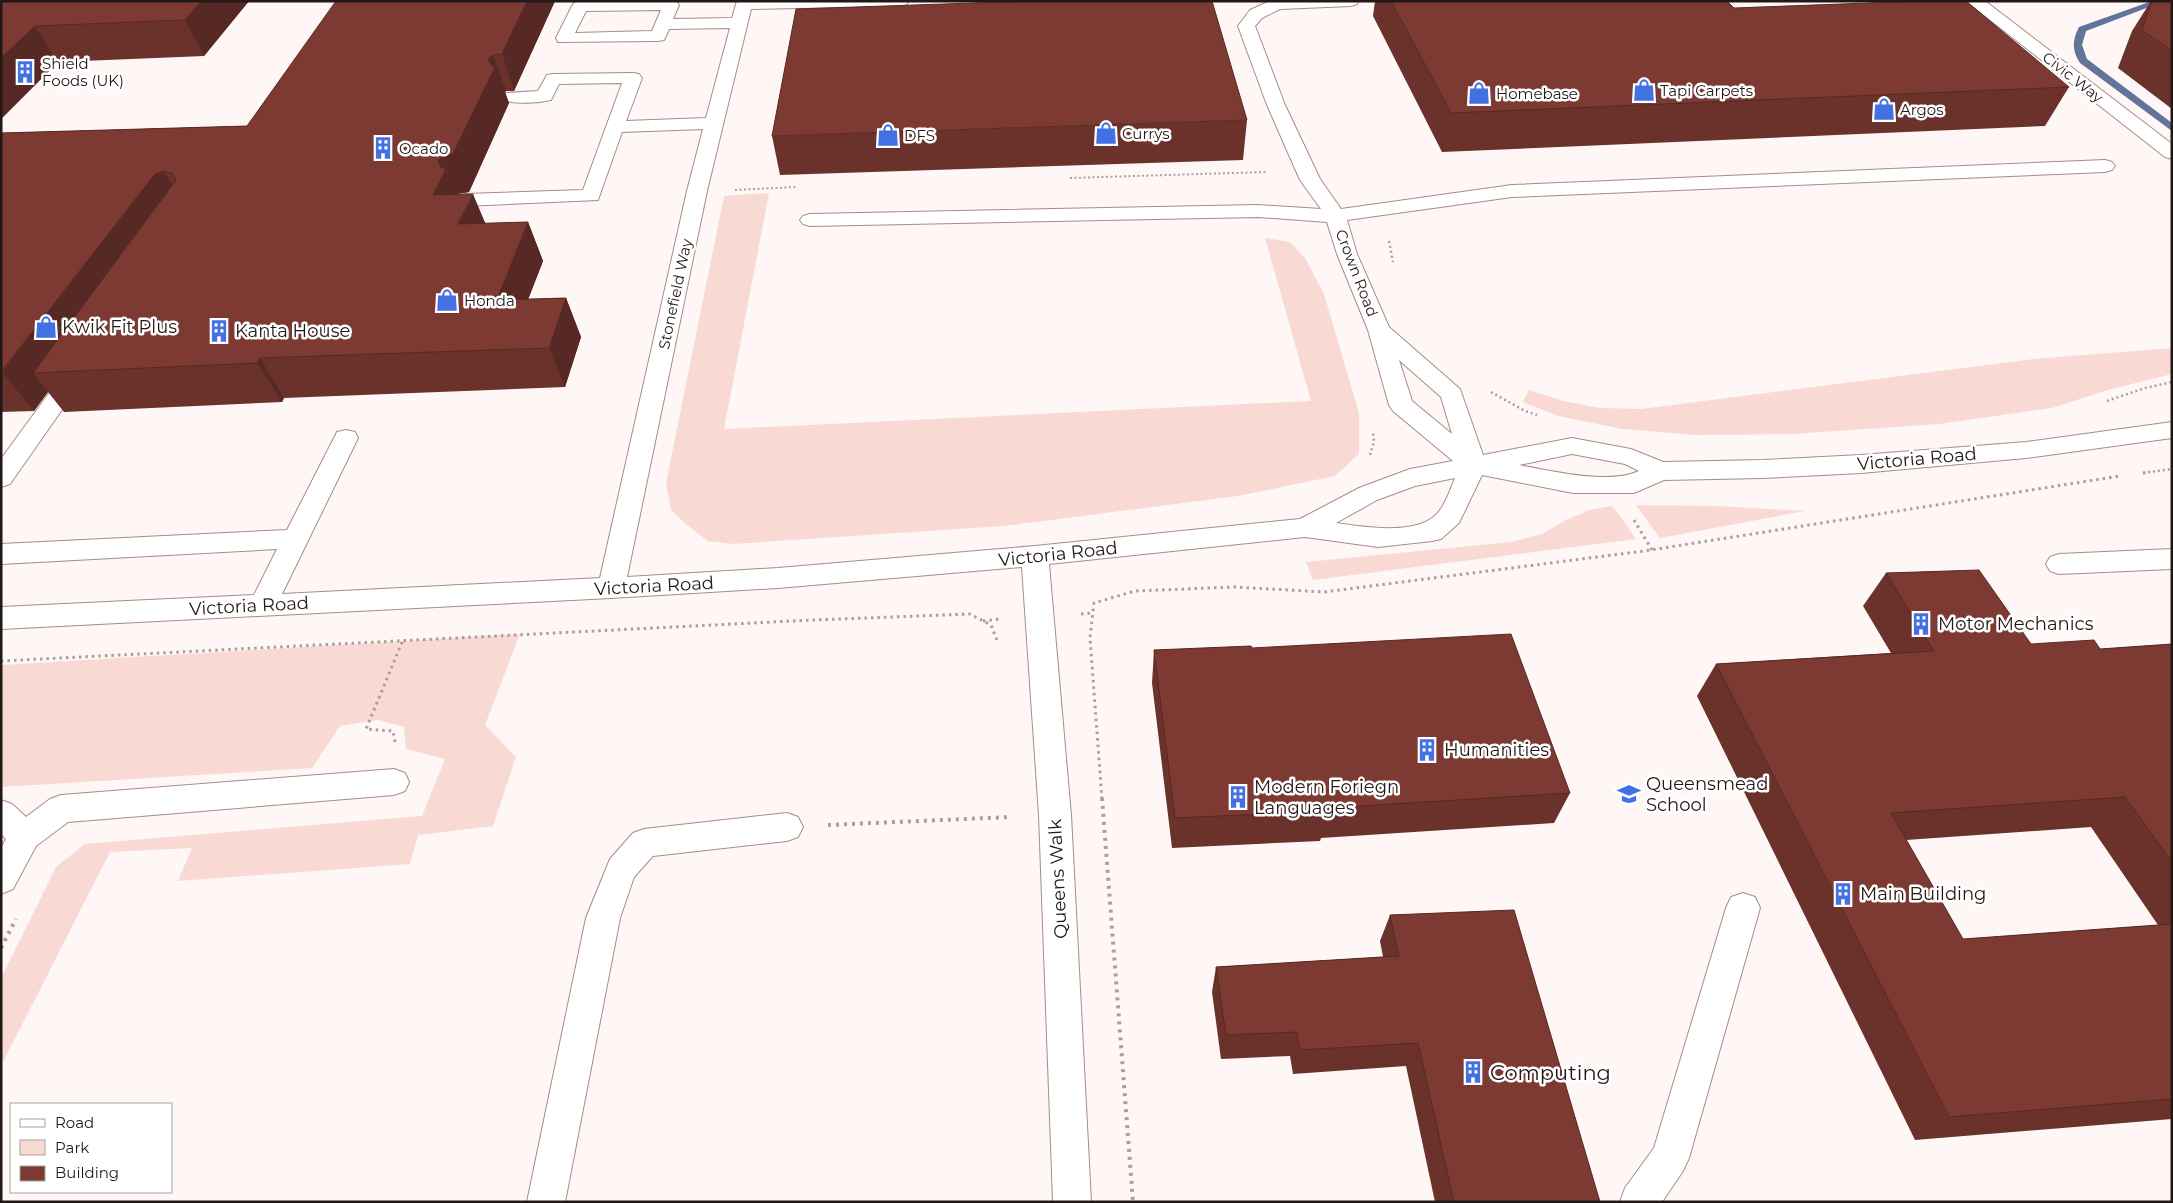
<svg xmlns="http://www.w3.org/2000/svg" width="2173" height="1203" font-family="Montserrat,sans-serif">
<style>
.green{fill:#f9d9d4}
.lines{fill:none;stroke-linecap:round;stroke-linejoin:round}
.stream{fill:#62739c;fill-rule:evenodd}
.minor-casing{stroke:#a78c88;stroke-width:2}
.path-far3{stroke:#a8a09e;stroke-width:2;stroke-dasharray:2 2.5;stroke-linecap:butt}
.path-far2{stroke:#a8a09e;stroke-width:2.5;stroke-dasharray:2 3;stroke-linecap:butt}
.path-far1{stroke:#a8a09e;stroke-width:3;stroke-dasharray:2.5 4;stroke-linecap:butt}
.path{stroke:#a8a09e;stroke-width:4;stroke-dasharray:3 5;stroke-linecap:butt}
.minor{fill:#fff;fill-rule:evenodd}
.wall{fill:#6b322c;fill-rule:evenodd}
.shaded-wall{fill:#572924}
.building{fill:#7c3a33;stroke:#572924}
.labels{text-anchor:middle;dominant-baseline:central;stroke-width:5;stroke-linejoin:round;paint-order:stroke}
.far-poi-label{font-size:15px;fill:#221816;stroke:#fff;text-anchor:start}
.far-street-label{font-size:15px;fill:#221816;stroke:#fff}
.poi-label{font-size:18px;fill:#221816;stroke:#fff;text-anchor:start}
.street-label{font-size:18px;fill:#221816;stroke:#fff}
.near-poi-label{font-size:21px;fill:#221816;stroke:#fff;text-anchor:start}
</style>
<rect width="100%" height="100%" fill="#fef7f6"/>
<path class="green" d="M769,193L724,429L1311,401L1265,238L1290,242L1305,258L1324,294L1359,413V454L1335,476L1238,496L1004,526L733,544L708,541L687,525L671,510L666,483L724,196Z
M2172,348V374L2108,390L2052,408L1939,424L1793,434L1696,435L1622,429L1558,416L1523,402L1529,390L1563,401L1600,408L1641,409L2034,359Z
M1636,505L1715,506L1805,511L1660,538Z
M1611,506L1619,514L1636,539L1313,580L1306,562L1511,542L1542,534L1564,521L1589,510Z
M520,634L485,725L516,757L493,826L418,835L410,864L178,881L192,848L110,852L1,1066V978L56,867L85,844L422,816L445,759L406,749L404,727L378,720L340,726L312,768L1,787V665Z"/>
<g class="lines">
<path class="stream" d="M2152,1H2165L2086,31L2082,45L2087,59L2172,123V131L2080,63C2072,51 2072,40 2079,27Z"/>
<defs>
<path id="minor" d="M579,1H676L679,5L673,19L732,18L737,1H909L907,4L901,6L751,9L707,191L627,577L778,568L1035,546L1300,519L1359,488L1410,469L1453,461L1393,411L1389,405L1368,330L1337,254L1327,222L1258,217L810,226L803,224L800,220L803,216L810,214L1258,205L1321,209L1300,180L1267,105L1238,26L1250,10L1270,1H1359L1357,4L1351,6L1280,9L1262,18L1255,26L1285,105L1320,179L1341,209L1512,185L2105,160L2112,162L2115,166L2112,170L2105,172L1512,197L1347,220L1357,254L1389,327L1460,389L1483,455L1572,438L1631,449L1663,462L1763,460L1861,455L2026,442L2172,422V438L2026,458L1861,473L1763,478L1664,480L1634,493H1573L1482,475L1459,523L1441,539L1432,541L1378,547L1305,537L1049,564L1071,815L1091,1202H1053L1039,815L1022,567L778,588L611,598L1,629V607L254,595L277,549L1,564V544L287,530L334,438L337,432L346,430L355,432L358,438L282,594L600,578L687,191L703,129L622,132L598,200L465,206L458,204L455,200L458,196L465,194L583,190L622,83L559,84L551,100C538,103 519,104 506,101L503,97L506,93L538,91L547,75L553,74L633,73L639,74L642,78L626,121L706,118L730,28L669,29L664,40L658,41L558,42L556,38L572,6L574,3ZM661,10L652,31L575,33L586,11ZM1399,360L1441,397L1452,434L1412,401ZM1572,454L1625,464L1639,471C1610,485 1550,471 1519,465ZM1455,478C1451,488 1447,500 1440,510C1422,537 1364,527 1336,523L1377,500L1415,486Z
M1966,1H1985L2172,144V159L2165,157Z
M77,364L85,366L89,371L10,484L1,487V459L69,366Z
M2172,549V569L2059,574L2050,571L2046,564L2050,557L2059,554Z
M394,769L405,773L409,782L405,791L394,795L68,822L36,846L13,889L1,894V848L6,839L1,834V800L12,804L26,817L50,799L61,795Z
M787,813L798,817L803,827L798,837L787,841L653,856L634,877L620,918L565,1202H527L586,918L610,859L633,833L644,829Z
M1743,893L1755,897L1760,908L1689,1158L1683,1171L1662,1202H1620L1625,1188L1654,1148L1726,908L1731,897Z"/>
</defs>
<use href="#minor" class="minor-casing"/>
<path class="path-far3" d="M1070,178L1266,172
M735,190L796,187"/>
<path class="path-far2" d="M1389,241L1393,262
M1491,392L1525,411L1537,415
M2107,401L2145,388L2172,382
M1370,455L1374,442L1373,432
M2143,473L2172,469"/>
<path class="path-far1" d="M2143,473L2150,472
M1634,520L1652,550
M1081,614L1092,613
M983,621L999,619
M1,661L812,620L970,614L991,625L998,643
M395,742L393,731L366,729L403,640
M1102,799L1090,638L1094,603L1135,591L1235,587L1324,592L1644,551L2120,476"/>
<path class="path" d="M1102,798L1133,1202
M828,825L1011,817
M1,948L16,919"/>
<use href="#minor" class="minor"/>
</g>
<path class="wall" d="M1,1H249L204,56L58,62L1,119Z
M555,1L514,91H506L505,92L509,103L469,192L457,194L485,224L528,222L543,261L528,299L566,298L581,337L565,387L284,398L282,402L64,412L48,392L34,411L1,412V133L247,126Z
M1375,1H1727L1734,8L2069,87L2045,126L1442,152L1373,16Z
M2151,1H2172V109L2118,68L2132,31Z
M1247,120L1243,160L780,175L772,136Z
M1886,573L2031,644L2100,649L2172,644V1119L1915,1140L1697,696L1716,664L1891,653L1863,606ZM2091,827L2158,925L1963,939L1906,840Z
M1252,648L1570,793L1554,823L1321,838L1320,841L1172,848L1152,683L1154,650Z
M1390,915L1600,1202H1435L1406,1066L1293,1074L1290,1056L1221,1059L1212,992L1216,967L1383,957L1380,941Z"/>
<path class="shaded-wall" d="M201,1H249L204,56L185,20Z
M527,1H555L514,91L502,54Z
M35,26L58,62L1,119V58Z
M493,55L506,91L505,92L509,103L469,192L457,194L433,195L438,161L488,59Z
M164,171L186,209L33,373L48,392L34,411L2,372L155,174Z
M473,194L489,232L458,224Z
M528,222L543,261L513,339L497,300Z
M566,298L581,337L565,387L549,348Z
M260,358L284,398L282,402L257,363Z"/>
<path class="building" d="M1,1H201L185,20L35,26L1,58Z
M336,1H527L502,54L493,55L488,59L491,65L495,67L453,154L442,156L438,161L441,167L446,169L433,195L473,194L458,224L528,222L497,300L566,298L549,348L260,358L257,363L33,373L176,180L173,174L164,171L155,174L1,372V133L247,126Z
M1032,1H1212L1247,120L772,136L796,9Z
M1391,1H1727L1734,8L1922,1H1966L2069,87L1451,113Z
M2152,1H2172V51L2142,30Z
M1979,570L2031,644L2094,640L2100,649L2172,644V862L2125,797L1891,813L1963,939L2172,924V1099L1949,1117L1716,664L1934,651L1886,573Z
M1511,634L1570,793L1328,808V811L1175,818L1154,650L1251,646L1252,648Z
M1514,910L1600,1202H1454L1418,1043L1300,1050L1297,1032L1226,1035L1216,967L1399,956L1390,915Z"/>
<defs>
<symbol id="building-bare" viewBox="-9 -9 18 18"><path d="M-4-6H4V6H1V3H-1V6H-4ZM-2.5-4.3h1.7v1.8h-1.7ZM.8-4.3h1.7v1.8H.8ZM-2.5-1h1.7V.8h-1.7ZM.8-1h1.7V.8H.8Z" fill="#4171e2" stroke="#fff" stroke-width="2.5" paint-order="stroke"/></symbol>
<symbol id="shop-bare" viewBox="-9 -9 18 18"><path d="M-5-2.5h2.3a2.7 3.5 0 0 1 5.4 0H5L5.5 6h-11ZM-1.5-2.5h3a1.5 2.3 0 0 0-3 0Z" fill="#4171e2" stroke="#fff" stroke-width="2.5" paint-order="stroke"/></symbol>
<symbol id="school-bare" viewBox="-9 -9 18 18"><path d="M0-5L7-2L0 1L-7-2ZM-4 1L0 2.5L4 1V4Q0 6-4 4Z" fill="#4171e2" stroke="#fff" stroke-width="2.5" paint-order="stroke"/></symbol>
</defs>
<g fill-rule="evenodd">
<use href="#building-bare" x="9" y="56" width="32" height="32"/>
<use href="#shop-bare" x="1628" y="74" width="32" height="32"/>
<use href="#shop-bare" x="1463" y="77" width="32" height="32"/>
<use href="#shop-bare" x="1868" y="93" width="32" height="32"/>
<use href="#shop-bare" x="1090" y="117" width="32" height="32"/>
<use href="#shop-bare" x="872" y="119" width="32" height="32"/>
<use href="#building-bare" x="367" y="132" width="32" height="32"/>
<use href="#shop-bare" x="431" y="284" width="32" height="32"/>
<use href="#shop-bare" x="30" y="311" width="32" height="32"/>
<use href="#building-bare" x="203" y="315" width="32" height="32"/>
<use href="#building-bare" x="1905" y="608" width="32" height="32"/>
<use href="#building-bare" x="1411" y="734" width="32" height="32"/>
<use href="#school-bare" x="1613" y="778" width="32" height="32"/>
<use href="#building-bare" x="1222" y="781" width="32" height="32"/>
<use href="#building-bare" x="1827" y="878" width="32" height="32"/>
<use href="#building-bare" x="1457" y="1056" width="32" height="32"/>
</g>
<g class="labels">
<g class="far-poi-label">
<text x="42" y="63">Shield<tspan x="42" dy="17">Foods (UK)</tspan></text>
<text x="1660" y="90">Tapi Carpets</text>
<text x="1496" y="93">Homebase</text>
<text x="1900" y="109">Argos</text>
<text x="1122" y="133">Currys</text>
<text x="904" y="135">DFS</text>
<text x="399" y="148">Ocado</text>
<text x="464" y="300">Honda</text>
</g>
<g class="far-street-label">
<text transform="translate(2073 77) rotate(38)">Civic Way</text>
<text transform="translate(1357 273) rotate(69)">Crown Road</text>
<text transform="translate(675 294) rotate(-78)">Stonefield Way</text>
</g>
<g class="poi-label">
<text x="62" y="327">Kwik Fit Plus</text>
<text x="235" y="331">Kanta House</text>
<text x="1938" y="624">Motor Mechanics</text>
<text x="1444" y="750">Humanities</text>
<text x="1646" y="784">Queensmead<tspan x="1646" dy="21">School</tspan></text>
<text x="1254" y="787">Modern Foriegn<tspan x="1254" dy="21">Languages</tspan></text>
<text x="1860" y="894">Main Building</text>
</g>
<g class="street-label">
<text transform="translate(1917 459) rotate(-5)">Victoria Road</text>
<text transform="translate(1058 554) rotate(-6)">Victoria Road</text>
<text transform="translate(654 586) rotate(-3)">Victoria Road</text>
<text transform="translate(249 606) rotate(-3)">Victoria Road</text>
<text transform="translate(1058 879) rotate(-93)">Queens Walk</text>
</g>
<g class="near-poi-label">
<text x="1490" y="1072">Computing</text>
</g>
</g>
<rect width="2173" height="1203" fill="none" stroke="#221816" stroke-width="5"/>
<rect x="10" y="1103" width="162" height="90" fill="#ffffff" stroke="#a7a3a2"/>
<rect x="20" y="1119" width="25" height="8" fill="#ffffff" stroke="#a7a3a2"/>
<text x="55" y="1128" font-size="15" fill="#221816">Road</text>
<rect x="20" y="1140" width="25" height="15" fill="#f9d9d4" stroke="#a7a3a2"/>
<text x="55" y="1153" font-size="15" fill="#221816">Park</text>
<rect x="20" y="1166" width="25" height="15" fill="#7c3a33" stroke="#a7a3a2"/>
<text x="55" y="1178" font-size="15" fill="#221816">Building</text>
</svg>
